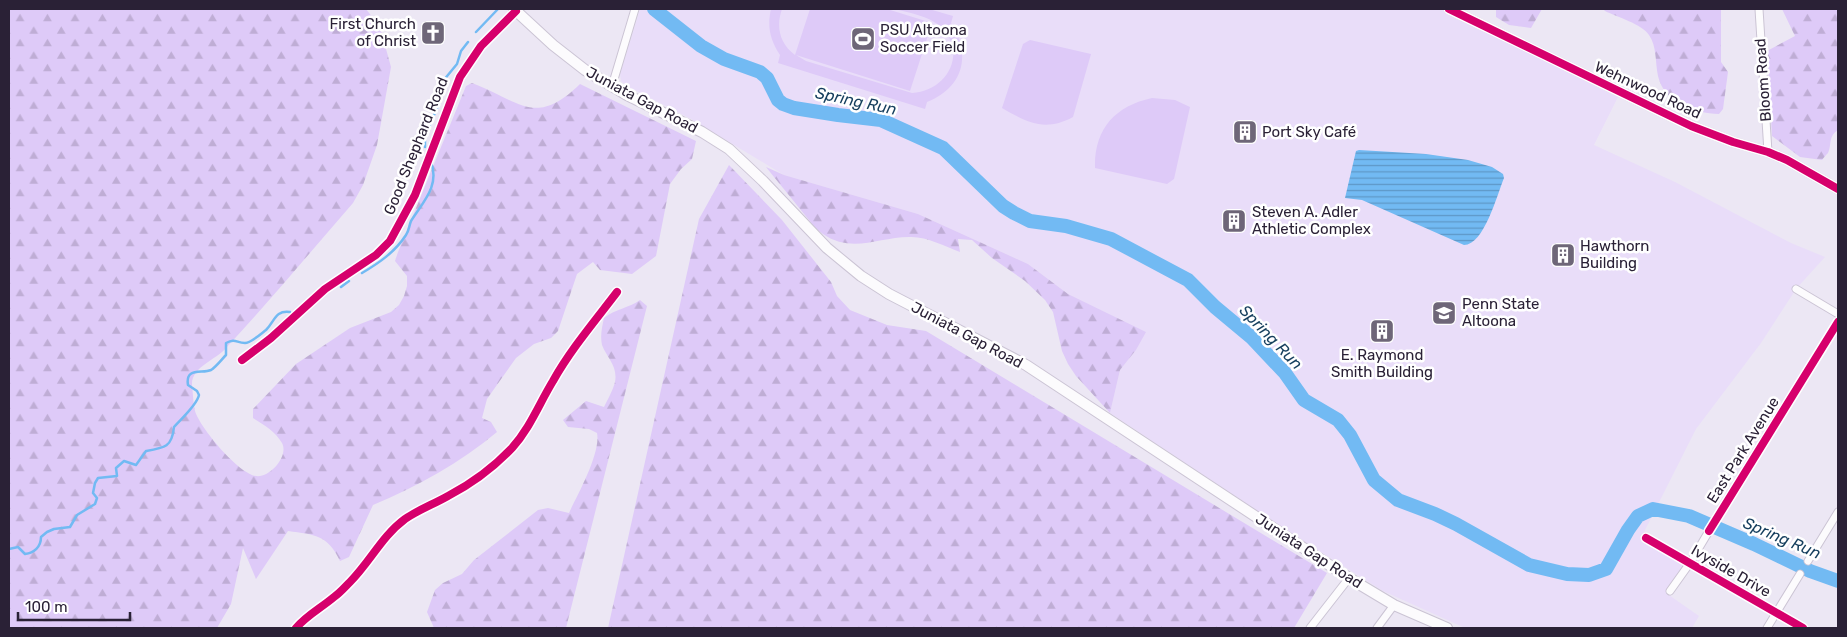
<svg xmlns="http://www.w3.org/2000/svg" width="1847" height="637" font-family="Rubik,sans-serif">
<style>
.built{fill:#e9ddf9}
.forest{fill:url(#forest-firs)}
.park{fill:#decaf8}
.water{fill:url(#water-rules)}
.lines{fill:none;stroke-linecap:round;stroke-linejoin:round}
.stream{stroke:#72baf3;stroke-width:2.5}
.river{stroke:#72baf3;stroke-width:14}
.minor-casing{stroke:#cbc4d4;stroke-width:9}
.tertiary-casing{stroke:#cbc4d4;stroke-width:11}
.secondary-casing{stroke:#cbc4d4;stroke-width:12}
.minor{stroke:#fcfbfd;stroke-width:7}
.tertiary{stroke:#fcfbfd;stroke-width:9}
.secondary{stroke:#fcfbfd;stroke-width:10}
.cycleway-casing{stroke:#fff;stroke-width:11}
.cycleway{stroke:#d6006c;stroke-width:8}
.labels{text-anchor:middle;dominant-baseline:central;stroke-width:5;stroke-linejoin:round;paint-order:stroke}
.poi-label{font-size:15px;fill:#2a2136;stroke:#fff;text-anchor:start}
.street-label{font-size:15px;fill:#2a2136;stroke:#fff}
.water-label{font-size:16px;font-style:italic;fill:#153e5d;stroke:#fff}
</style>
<defs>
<pattern id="forest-firs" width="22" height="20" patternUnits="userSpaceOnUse" patternTransform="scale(1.25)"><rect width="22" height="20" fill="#decaf8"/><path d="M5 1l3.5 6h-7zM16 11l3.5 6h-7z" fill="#bfadd5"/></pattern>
<pattern id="water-rules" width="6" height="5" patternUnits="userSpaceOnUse" patternTransform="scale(1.25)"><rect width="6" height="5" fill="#72baf3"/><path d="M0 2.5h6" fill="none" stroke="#5e97c6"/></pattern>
</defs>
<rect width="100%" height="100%" fill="#ece7f4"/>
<path class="built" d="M640,9H1441L1618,97L1594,145L1675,182L1791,243L1825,257L1796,289L1761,343L1696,429L1641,538L1684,564L1666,593L1699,616L1692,628H1465L1383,591L1297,537L1110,413L1120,370L1136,350L1145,332L1068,294L1028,264L918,214L784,175L691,119L627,86L621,81L620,74Z"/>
<path class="forest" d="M9,9H366L380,27L391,67L377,145L363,185L353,203C311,251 270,301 226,348C216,360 191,367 192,385C193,393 193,403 195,411C200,428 239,474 256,476C270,478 289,456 282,443C275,431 264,425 253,418V409L296,364L350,328L391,312L399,305L404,296L407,286V276L395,261L398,252L466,86L472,83C520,101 535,128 580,84L696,141L692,159L681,169L670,184L656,256L632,274L600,270L593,262L577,274L558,331L551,338L534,344L516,358L487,399L482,418L491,422L497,432C460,463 418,486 373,505L349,557L340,561C327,534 315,535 288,531L256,579L243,548L231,604L217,628H9Z
M1496,9H1542L1531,28L1509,25L1496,17Z
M1603,9H1721V62L1728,72L1723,109L1719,114C1694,113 1664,103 1658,76C1655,61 1657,47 1649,35C1642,24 1617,17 1605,11Z
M1782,9H1838V130C1828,136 1832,145 1828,153C1826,155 1824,157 1822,160L1800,157L1772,136L1767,51L1795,36Z
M729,165L782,220L831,282L837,296L850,310L887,325L926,331L1327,573L1294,628H608L699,219Z
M766,167L784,175L918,214L1028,264L1068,294L1146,332L1136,350L1120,370L1110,413L1076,376L1068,364L1062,351L1053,312L1045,300L1025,281L992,258L972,240L958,239L960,252C944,246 926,236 909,237C879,237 852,254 823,234C814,228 807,217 800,209C789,195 777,181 766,167Z
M640,300L647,306L566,628H434L427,612L435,590L443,583L462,574L474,560L538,510L548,508L569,513C578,494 601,453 597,433L589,429L568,427L563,420L586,401L604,407C608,399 613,390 615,382C618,366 607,358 602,345C600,336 602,327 604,318C615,309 629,308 640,300Z"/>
<path class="park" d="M771,9H782C776,26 779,43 795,55L810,9H887L932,23L910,91L796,55L806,61L912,93C947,91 968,53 941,27C929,16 910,13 895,9H929L953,16L951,23C972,56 963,87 927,102L925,109L778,63L780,55C770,40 767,27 771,9Z
M1030,40L1091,54L1073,117C1045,132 1028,123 1002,108L1023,44Z
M1152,98L1175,100L1190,107L1174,179L1167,184L1095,168C1094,129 1115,106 1152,98Z"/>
<path class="water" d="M1359,150L1426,154L1468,160L1492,167L1503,174L1504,178C1497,195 1484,245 1464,245L1362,200L1345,198L1356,151Z"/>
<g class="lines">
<path class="stream" d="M476,32L498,9
M425,147V136L440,101L443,81L457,64L461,51L468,42
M362,273C379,263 395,252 406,235C409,231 409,226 411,221C423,202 440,186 431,162
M341,287L349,281
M9,549L18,547L25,554C34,553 41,547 41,537L47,532L54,529L70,527L77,515L95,504L97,498L93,493L95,483L98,478L117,476L116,468L124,461L136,465L146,451C165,448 172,447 174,427C181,419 197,405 199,395L197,391L188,385C185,367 202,374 211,370C216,367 222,359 226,355V343C236,338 236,343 245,343C251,343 262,333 266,330C275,321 275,310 290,312"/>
<path class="river" d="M654,9L701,46L724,59L760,72L767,78L778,100L783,104L794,108L838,115L881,120L943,148L1003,206L1014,213L1030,221L1066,226L1111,239L1188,280L1215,307L1251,337L1285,373L1304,400L1338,420L1350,435L1374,480L1398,500L1435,514L1456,524L1529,565L1567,574L1589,575L1606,569L1628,530L1638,516L1653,509L1689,516L1754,544L1810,571L1838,581"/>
<defs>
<path id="minor" d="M1759,9L1768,152
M612,86L635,9
M1796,289L1838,314
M242,360L271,338L325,289L376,255L390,241L415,195L460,77L481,46L516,11
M1717,519L1838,322
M1646,538L1803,628
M1808,561L1838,512
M1670,591L1690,563L1709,531
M296,628C307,615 321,608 334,597C340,593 345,587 350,582C370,562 382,536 405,519C418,510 434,504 448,496C471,484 494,467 512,448C530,428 539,404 553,381C571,349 595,321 617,292
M1310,628L1349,578
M1377,628L1394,605
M1767,628L1800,574"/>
<path id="tertiary" d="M1449,9L1691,126L1733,142L1768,152L1787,160L1838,189"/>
<path id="secondary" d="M514,9L553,45L585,70L627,95L702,132L729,149L763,181L827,248L861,276L889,294L1026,365L1349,578L1394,605L1447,628"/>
</defs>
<use href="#minor" class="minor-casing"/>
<use href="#tertiary" class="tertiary-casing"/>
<use href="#secondary" class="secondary-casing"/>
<use href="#minor" class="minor"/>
<use href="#tertiary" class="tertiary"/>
<use href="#secondary" class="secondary"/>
<defs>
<path id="cycleway" d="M1449,9L1691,126L1733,142L1768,152L1787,160L1838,189
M242,360L271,338L325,289L376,255L390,241L415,195L460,77L481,46L516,11
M1709,531L1838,322
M1646,538L1803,628
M296,628C307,615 321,608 334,597C340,593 345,587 350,582C370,562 382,536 405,519C418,510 434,504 448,496C471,484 494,467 512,448C530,428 539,404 553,381C571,349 595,321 617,292"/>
</defs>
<use href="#cycleway" class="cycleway-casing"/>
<use href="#cycleway" class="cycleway"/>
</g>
<defs>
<symbol id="church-square" viewBox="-11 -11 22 22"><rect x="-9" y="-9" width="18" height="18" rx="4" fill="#6e6678" stroke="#fff"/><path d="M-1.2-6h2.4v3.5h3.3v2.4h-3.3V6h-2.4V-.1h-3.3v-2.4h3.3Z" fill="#fff"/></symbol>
<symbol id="stadium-square" viewBox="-11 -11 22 22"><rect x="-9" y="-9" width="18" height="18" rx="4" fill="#6e6678" stroke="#fff"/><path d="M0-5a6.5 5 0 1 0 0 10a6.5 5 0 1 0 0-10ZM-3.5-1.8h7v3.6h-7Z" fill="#fff"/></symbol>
<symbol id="building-square" viewBox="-11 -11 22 22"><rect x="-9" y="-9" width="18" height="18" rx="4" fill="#6e6678" stroke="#fff"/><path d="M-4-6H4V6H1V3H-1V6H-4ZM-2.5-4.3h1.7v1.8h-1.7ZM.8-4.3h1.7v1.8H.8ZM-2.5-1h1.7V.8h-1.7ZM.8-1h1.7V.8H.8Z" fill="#fff"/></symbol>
<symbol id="university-square" viewBox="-11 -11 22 22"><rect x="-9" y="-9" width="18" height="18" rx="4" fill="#6e6678" stroke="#fff"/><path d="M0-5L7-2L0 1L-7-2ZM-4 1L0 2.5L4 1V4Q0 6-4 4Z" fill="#fff"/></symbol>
</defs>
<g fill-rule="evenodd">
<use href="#church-square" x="419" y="19" width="28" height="28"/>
<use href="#stadium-square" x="849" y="25" width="28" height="28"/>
<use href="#building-square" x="1231" y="118" width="28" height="28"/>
<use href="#building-square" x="1220" y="207" width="28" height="28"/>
<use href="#building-square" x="1549" y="241" width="28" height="28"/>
<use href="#university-square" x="1430" y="299" width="28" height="28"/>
<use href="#building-square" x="1368" y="317" width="28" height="28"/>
</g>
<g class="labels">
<g class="poi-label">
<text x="416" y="24" text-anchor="end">First Church<tspan x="416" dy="17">of Christ</tspan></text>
<text x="880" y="30">PSU Altoona<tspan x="880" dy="17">Soccer Field</tspan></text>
<text x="1262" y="132">Port Sky Café</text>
<text x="1252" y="212">Steven A. Adler<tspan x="1252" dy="17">Athletic Complex</tspan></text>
<text x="1580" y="246">Hawthorn<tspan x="1580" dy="17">Building</tspan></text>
<text x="1462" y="304">Penn State<tspan x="1462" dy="17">Altoona</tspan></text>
<text x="1382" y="355" text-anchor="middle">E. Raymond<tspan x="1382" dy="17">Smith Building</tspan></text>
</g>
<g class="street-label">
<text transform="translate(1763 80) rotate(-94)">Bloom Road</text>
<text transform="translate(1648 90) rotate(25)">Wehnwood Road</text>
<text transform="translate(642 100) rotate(28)">Juniata Gap Road</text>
<text transform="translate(416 146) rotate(-68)">Good Shephard Road</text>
<text transform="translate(967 335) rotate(28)">Juniata Gap Road</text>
<text transform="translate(1743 450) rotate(-58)">East Park Avenue</text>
<text transform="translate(1309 551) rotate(33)">Juniata Gap Road</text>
<text transform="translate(1731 571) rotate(30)">Ivyside Drive</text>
</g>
<g class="water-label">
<text transform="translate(856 101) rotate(12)">Spring Run</text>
<text transform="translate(1271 337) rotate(46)">Spring Run</text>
<text transform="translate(1782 538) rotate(23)">Spring Run</text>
</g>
</g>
<rect width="1847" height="637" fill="none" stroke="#2a2136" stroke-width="20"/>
<path d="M18 612v8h112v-8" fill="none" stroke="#2a2136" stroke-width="2.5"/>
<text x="25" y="612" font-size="15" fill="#2a2136" stroke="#ffffff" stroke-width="4" paint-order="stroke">100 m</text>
</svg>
